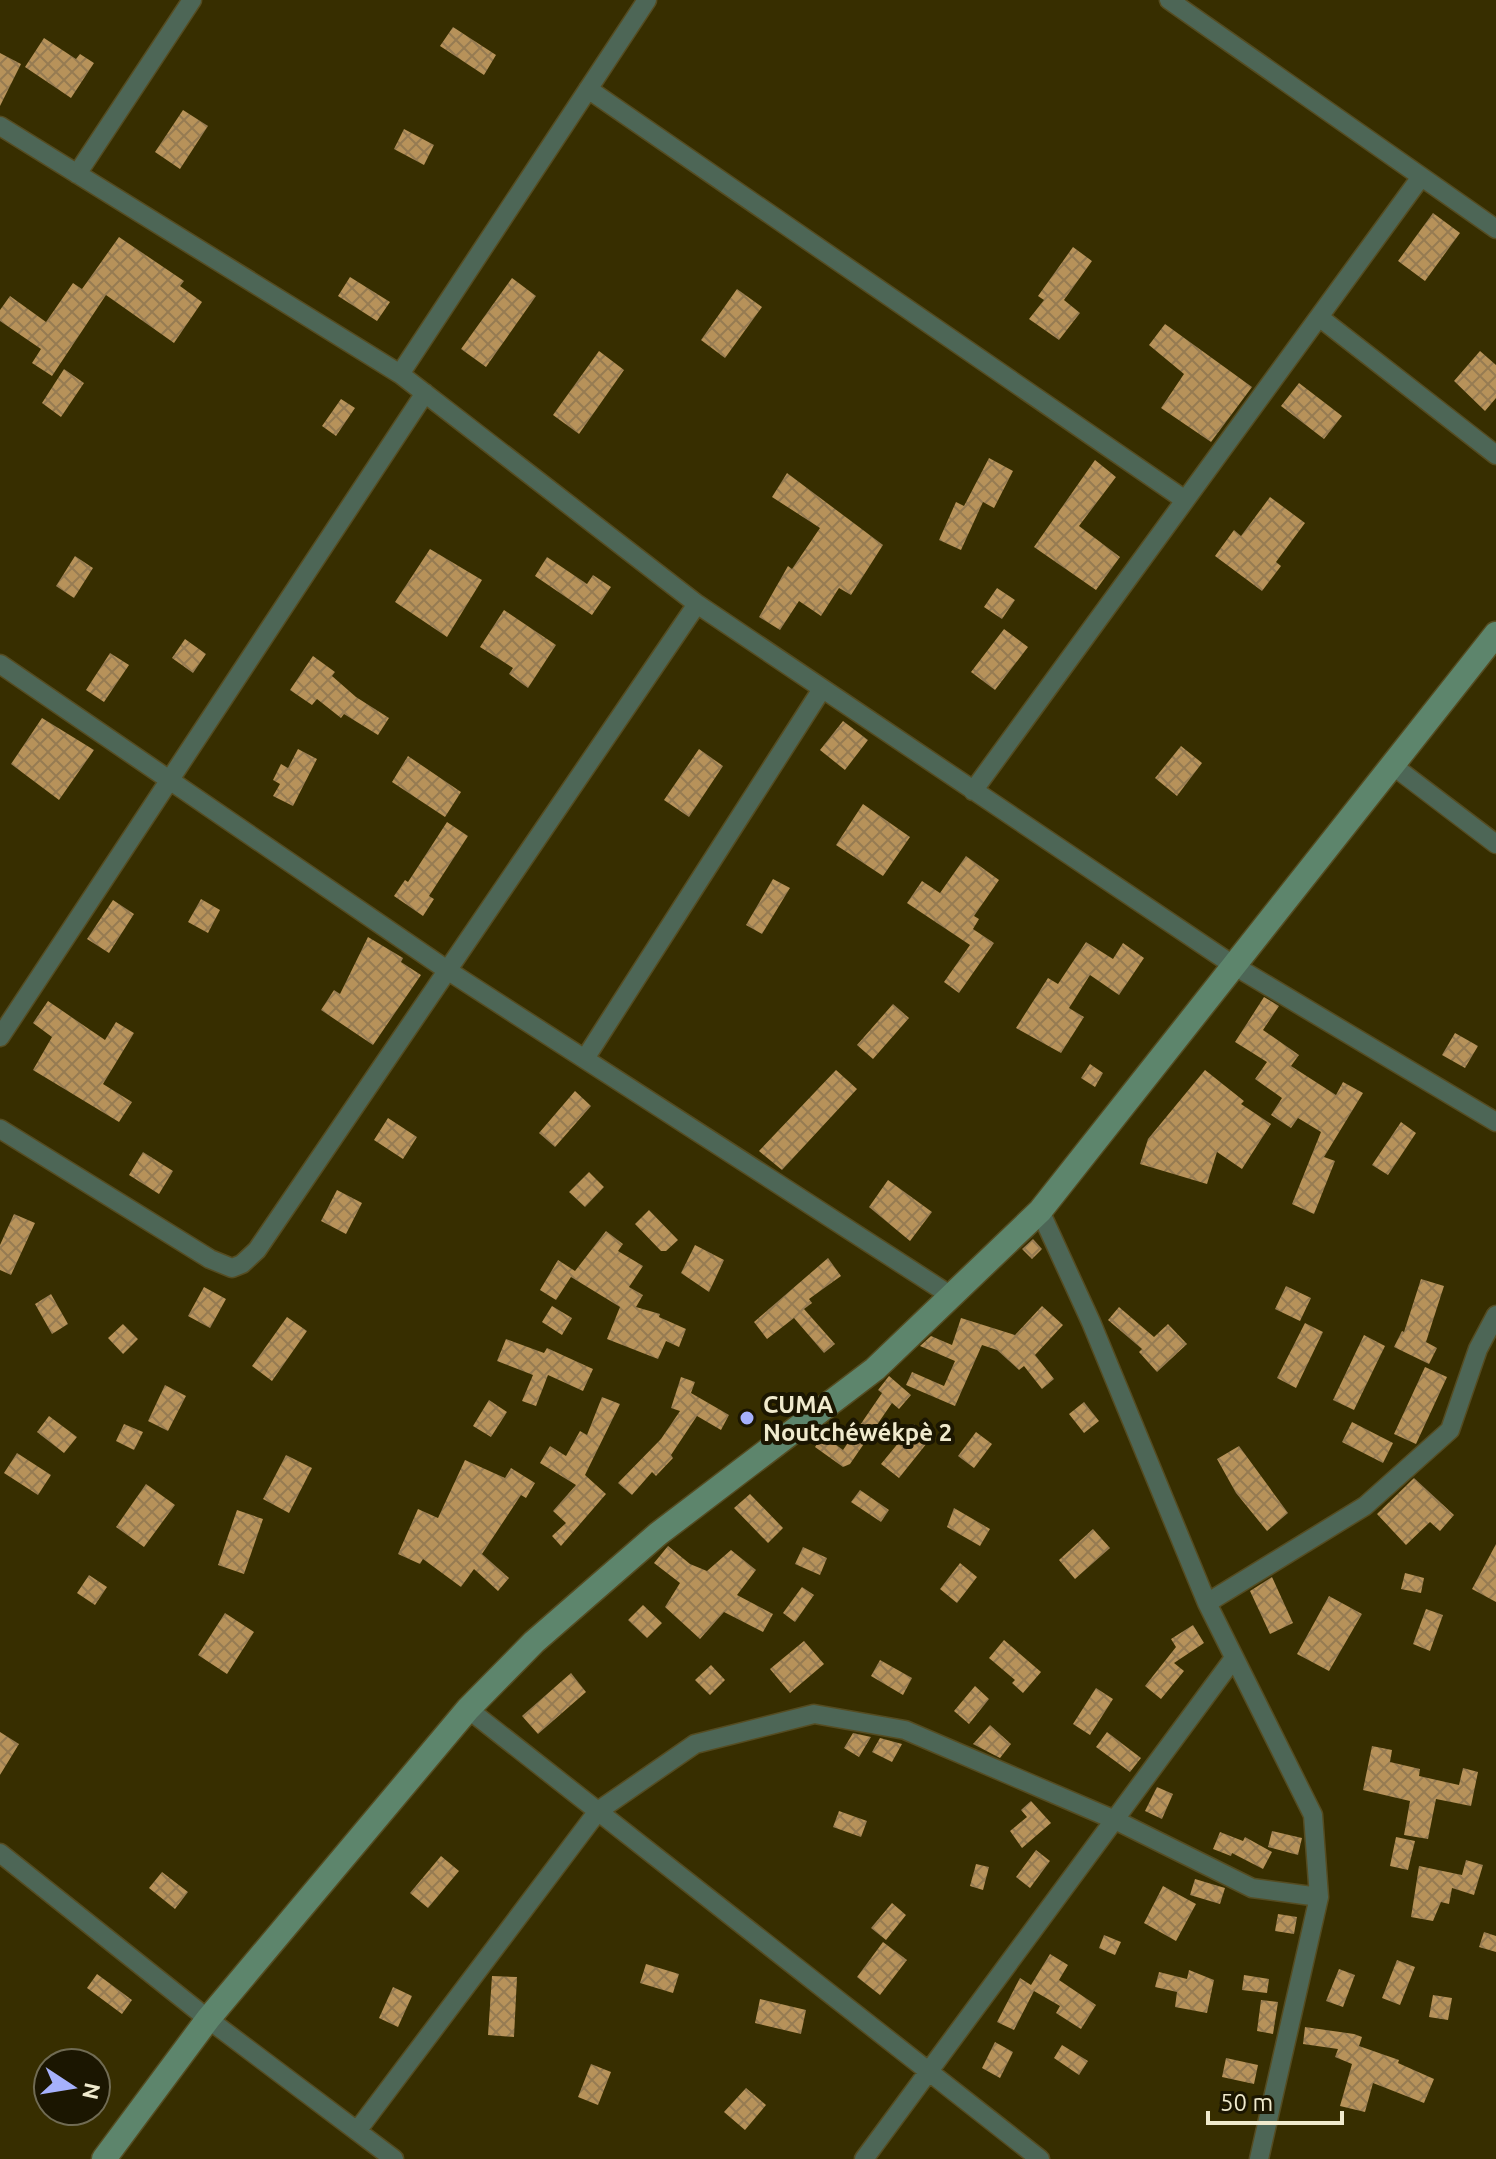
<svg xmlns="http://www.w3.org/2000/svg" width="1496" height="2159" font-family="Ubuntu,sans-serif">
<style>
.building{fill:url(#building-cross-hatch)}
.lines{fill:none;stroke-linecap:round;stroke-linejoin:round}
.street-casing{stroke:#554c21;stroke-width:21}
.secondary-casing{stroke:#554c21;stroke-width:27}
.street{stroke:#4d6656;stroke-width:18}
.secondary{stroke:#5d856c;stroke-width:24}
.poi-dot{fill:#a6b1fc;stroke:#1b1601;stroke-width:3}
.labels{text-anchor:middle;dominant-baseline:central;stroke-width:8;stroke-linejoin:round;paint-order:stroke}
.poi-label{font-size:24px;font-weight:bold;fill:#f0eacd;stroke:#1b1601;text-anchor:start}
</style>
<defs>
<pattern id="building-cross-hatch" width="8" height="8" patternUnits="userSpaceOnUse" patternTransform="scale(2)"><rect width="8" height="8" fill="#b7925a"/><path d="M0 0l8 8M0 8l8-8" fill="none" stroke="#967b52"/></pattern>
</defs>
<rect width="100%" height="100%" fill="#372e00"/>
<path class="building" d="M453,27L496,55L484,75L440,46Z
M44,38L76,59L80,54L94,63L71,98L25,67Z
M0,53L21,64L0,106Z
M183,110L208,126L180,169L155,152Z
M404,129L434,145L424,165L394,149Z
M1433,213L1460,233L1425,281L1398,261Z
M119,237L184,281L180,286L202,302L174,343L106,295L52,376L32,363L41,349L0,321V310L10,296L46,322L73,283L82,289Z
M1073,247L1092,261L1064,300L1080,313L1059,340L1029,319L1044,300L1038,296Z
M350,277L390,302L377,321L338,296Z
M512,278L536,296L486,367L461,349Z
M737,289L762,307L725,358L701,340Z
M1165,324L1252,387L1211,442L1161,408L1184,374L1149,345Z
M599,351L624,370L579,434L553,415Z
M1480,351L1496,365V398L1485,411L1454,381Z
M64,369L84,383L61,417L42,403Z
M1299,383L1342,416L1324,439L1281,406Z
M341,399L355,408L336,436L322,426Z
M989,458L1013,471L994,508L983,502L961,550L939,540L956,502L964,506Z
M1095,460L1116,477L1079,526L1120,557L1096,590L1034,547Z
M787,473L883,545L851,595L839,588L821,616L799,601L780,630L759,617L788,566L792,569L820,528L772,497Z
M1270,497L1305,523L1276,562L1281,566L1262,591L1215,556L1234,530L1241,536Z
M430,549L482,580L447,637L395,602Z
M75,556L93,568L74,598L56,586Z
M547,557L587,584L593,575L611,587L592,615L535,576Z
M997,588L1015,600L1002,619L984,607Z
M504,610L556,645L528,688L509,674L513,668L480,647Z
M1004,629L1028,647L995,690L971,672Z
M185,639L206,654L193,673L172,658Z
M110,653L129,665L104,702L86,690Z
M313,656L335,672L332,676L356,697L389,718L378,735L344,714L341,718L317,699L312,705L290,690Z
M42,718L94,750L59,800L11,764Z
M843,721L868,740L845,770L820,750Z
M1181,746L1202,763L1177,796L1155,778Z
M298,749L317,759L293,806L273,796L280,784L273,780L281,764L288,768Z
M699,749L723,766L689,817L664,800Z
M408,756L461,792L445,817L392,782Z
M863,804L910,837L883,876L836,845Z
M447,822L468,836L429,896L434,899L423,916L394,896L405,880L408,882Z
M966,856L999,880L974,916L979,919L973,929L994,943L959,993L944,982L970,945L907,903L922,881L940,893Z
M773,879L790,888L762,934L746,925Z
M201,899L220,910L208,933L188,922Z
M113,900L134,914L109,953L87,939Z
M368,937L403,958L401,962L421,975L373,1045L321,1010L334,990L340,994Z
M1086,942L1113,959L1123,943L1144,958L1119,995L1090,975L1069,1008L1084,1017L1061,1053L1016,1028L1048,978L1058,984Z
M1264,997L1279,1006L1263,1030L1299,1055L1291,1066L1336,1095L1343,1082L1363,1093L1324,1157L1335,1161L1314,1214L1292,1204L1321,1132L1298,1118L1291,1128L1271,1115L1282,1098L1255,1079L1267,1062L1235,1042Z
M48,1001L105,1040L116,1022L134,1033L103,1084L132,1102L119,1122L33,1070L52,1037L33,1023Z
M893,1004L909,1018L873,1059L857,1045Z
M1455,1033L1478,1046L1465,1068L1442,1055Z
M1090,1064L1103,1073L1095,1087L1081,1078Z
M836,1070L857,1089L782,1170L759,1151Z
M1205,1070L1244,1101L1241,1104L1271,1124L1242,1169L1217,1152L1207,1184L1140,1164L1148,1139Z
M575,1091L591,1106L555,1147L539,1133Z
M388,1118L417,1137L403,1159L374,1140Z
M1401,1122L1416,1133L1388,1175L1372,1165Z
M143,1152L173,1171L159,1194L129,1175Z
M589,1172L604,1187L585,1207L569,1192Z
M888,1180L932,1212L910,1241L869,1207Z
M337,1190L362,1203L346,1234L321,1221Z
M649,1210L678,1240L666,1251H661L635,1224Z
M14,1214L35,1223L11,1275L0,1270V1245Z
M606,1231L623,1244L618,1251L643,1266L629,1287L643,1295L636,1307L660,1314L659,1317L686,1329L679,1347L666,1341L658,1359L607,1339L620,1307L571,1277L556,1300L540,1290L558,1260L575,1271Z
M1033,1239L1042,1249L1032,1259L1022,1249Z
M695,1245L724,1260L709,1292L681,1273Z
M828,1258L841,1276L809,1299L812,1303L804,1309L835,1344L824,1353L794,1318L767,1339L754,1322Z
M1421,1279L1444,1286L1426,1342L1437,1348L1429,1364L1394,1347L1402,1331L1404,1332Z
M1286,1286L1311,1298L1300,1321L1275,1309Z
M204,1287L226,1299L210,1328L188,1316Z
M51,1294L68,1324L52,1334L35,1304Z
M552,1306L572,1318L562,1335L542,1322Z
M1042,1306L1063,1325L1035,1355L1054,1379L1042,1389L1024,1366L1019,1370L997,1350L982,1345L955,1406L906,1385L912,1372L944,1386L955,1361L920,1346L931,1336L952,1345L961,1318L1015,1335Z
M1119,1307L1154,1337L1168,1324L1187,1344L1157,1372L1139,1352L1142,1349L1108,1320Z
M287,1317L307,1331L272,1381L252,1366Z
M1305,1323L1323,1332L1296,1388L1277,1378Z
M123,1324L138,1339L123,1354L108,1338Z
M1364,1335L1385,1346L1354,1410L1333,1400Z
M506,1339L544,1353L547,1348L593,1369L583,1391L548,1375L536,1406L522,1401L533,1375L497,1361Z
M1425,1367L1447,1377L1416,1444L1394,1434Z
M889,1376L911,1395L899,1409L892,1403L850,1464L843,1467L815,1447L823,1435L843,1450L882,1393L878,1390Z
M681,1377L695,1382L691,1393L729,1415L721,1430L697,1416L671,1455L673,1458L656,1476L652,1472L632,1495L618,1483L661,1439L680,1411L671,1408Z
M165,1385L186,1396L168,1431L148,1421Z
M602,1397L620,1404L585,1475L606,1494L561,1546L552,1536L566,1523L553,1511L576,1485L540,1463L550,1446L566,1456L580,1431L587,1435Z
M489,1400L507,1412L491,1437L473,1426Z
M1084,1402L1099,1421L1084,1433L1069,1414Z
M49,1416L77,1437L64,1453L37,1432Z
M1352,1422L1393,1443L1383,1463L1342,1442Z
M124,1424L143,1432L134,1450L116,1441Z
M914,1424L931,1438L899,1478L881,1464Z
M976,1432L992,1444L974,1468L958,1456Z
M1239,1446L1288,1513L1267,1531L1236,1493L1217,1459Z
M17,1453L51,1475L38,1495L4,1473Z
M286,1455L312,1468L289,1513L263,1499Z
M465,1460L505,1478L511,1468L535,1483L526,1498L521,1495L482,1554L509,1578L498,1591L474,1569L461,1587L423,1559L420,1564L398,1554L418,1509L438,1518Z
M1414,1478L1454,1515L1440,1531L1430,1522L1406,1545L1377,1514Z
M146,1484L175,1505L144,1547L116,1527Z
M860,1490L889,1510L881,1522L851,1502Z
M750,1494L783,1528L768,1543L734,1508Z
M954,1508L990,1529L980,1546L947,1527Z
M237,1510L263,1519L244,1574L218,1565Z
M1093,1529L1110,1548L1075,1579L1059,1560Z
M1496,1544V1602L1472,1589Z
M668,1546L690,1564L707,1571L731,1550L756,1570L737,1595L773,1614L763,1632L724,1612L700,1639L665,1607L680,1583L654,1563Z
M803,1547L827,1558L820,1575L795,1564Z
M960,1563L977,1577L957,1603L940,1589Z
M1405,1573L1424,1578L1421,1593L1401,1589Z
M89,1575L107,1587L95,1605L77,1593Z
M1272,1577L1293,1623L1270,1634L1250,1591Z
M802,1587L814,1595L795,1622L783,1613Z
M1329,1596L1362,1614L1329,1671L1297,1654Z
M643,1605L662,1623L647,1638L628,1620Z
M1426,1609L1443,1615L1430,1651L1413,1644Z
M225,1613L254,1632L227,1674L198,1655Z
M1193,1625L1204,1643L1174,1663L1184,1671L1161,1699L1145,1686L1176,1647L1171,1639Z
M1004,1640L1041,1672L1023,1693L1012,1683L1015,1680L989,1658Z
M804,1641L824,1664L790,1693L770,1669Z
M880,1660L912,1678L903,1695L871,1676Z
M711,1665L725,1680L710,1695L695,1680Z
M571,1673L586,1692L538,1734L522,1716Z
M975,1686L989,1699L969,1724L954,1711Z
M1096,1688L1113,1699L1090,1735L1073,1724Z
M990,1725L1011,1744L1000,1758L973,1744Z
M0,1732L19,1744L0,1775Z
M1107,1732L1141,1758L1130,1772L1096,1747Z
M853,1733L871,1737L859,1757L844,1748Z
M880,1738L902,1744L892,1762L872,1752Z
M1372,1746L1392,1750L1390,1762L1420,1769L1419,1776L1459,1785L1463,1768L1478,1772L1471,1806L1436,1799L1428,1839L1404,1835L1410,1801L1363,1790Z
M1157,1787L1173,1794L1162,1819L1145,1811Z
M1031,1801L1051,1823L1022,1848L1010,1831L1027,1817L1021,1810Z
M839,1811L867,1821L861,1837L833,1827Z
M1272,1831L1302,1838L1298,1855L1268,1847Z
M1220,1832L1243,1841L1245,1837L1272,1852L1263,1869L1232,1853L1231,1856L1213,1849Z
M1396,1837L1415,1841L1408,1870L1390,1866Z
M1036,1850L1050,1861L1030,1888L1016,1877Z
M441,1856L459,1871L428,1908L410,1893Z
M1466,1860L1483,1865L1474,1895L1452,1888L1449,1904L1441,1902L1433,1921L1411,1917L1419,1866L1462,1875Z
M976,1864L989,1867L983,1890L970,1886Z
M162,1872L188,1892L175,1909L149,1888Z
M1195,1879L1225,1888L1220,1904L1190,1895Z
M1163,1886L1196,1904L1176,1941L1144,1923Z
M892,1903L906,1915L886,1940L871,1928Z
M1278,1914L1297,1917L1294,1934L1275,1931Z
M1484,1932L1496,1936V1952L1479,1947Z
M1104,1935L1121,1942L1115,1955L1099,1948Z
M883,1942L907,1960L880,1995L857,1977Z
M1050,1954L1068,1965L1059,1980L1096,2005L1081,2029L1056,2013L1060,2006L1034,1991L1014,2030L997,2022L1020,1978L1031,1985Z
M1397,1960L1415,1967L1400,2005L1382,1998Z
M646,1964L679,1974L673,1993L640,1983Z
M1339,1969L1355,1975L1343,2007L1326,2001Z
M1189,1970L1214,1980L1207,2013L1175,2007L1177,1992L1155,1987L1159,1972L1187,1979Z
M97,1974L132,2000L122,2014L87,1988Z
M1244,1975L1269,1979L1267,1993L1242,1990Z
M492,1976L517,1977L514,2037L488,2035Z
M393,1987L412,1996L398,2027L379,2018Z
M1433,1995L1452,1998L1448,2020L1429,2017Z
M760,1999L806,2010L801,2034L755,2023Z
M1261,2000L1278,2002L1273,2034L1257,2031Z
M1305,2027L1354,2034L1362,2037L1359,2046L1399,2060L1398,2063L1434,2079L1424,2103L1373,2083L1365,2112L1340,2106L1352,2064L1335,2057L1338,2049L1303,2044Z
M995,2042L1013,2052L1000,2078L982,2068Z
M1062,2045L1088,2061L1079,2075L1054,2058Z
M1226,2058L1258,2065L1254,2084L1222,2077Z
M591,2064L611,2072L598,2105L578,2097Z
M746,2088L766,2105L745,2130L724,2112Z"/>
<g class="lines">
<defs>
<path id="street" d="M1169,0L1496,229
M588,89L1185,500
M0,126L400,374L697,604L1233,965L1496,1122
M77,174L192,0
M1319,317L1496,455
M400,374L647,0
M0,664L447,970L953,1297
M1392,765L1496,844
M973,791L1421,177
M0,1037L425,393
M586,1057L822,689
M0,1129L210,1259L232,1268L242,1264L257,1250L697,604
M1040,1211L1091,1322L1207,1603L1313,1815L1319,1897L1259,2159
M1207,1603L1365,1506L1450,1430L1478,1349L1496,1315
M468,1709L1040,2159
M0,1853L208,2019L394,2159
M357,2131L598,1811L695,1744L814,1714L905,1730L1115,1820L1252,1888L1319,1897
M864,2159L1234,1658"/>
<path id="secondary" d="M104,2159L208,2019L468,1709L534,1642L658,1534L875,1369L1040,1211L1496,634"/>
</defs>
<use href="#street" class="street-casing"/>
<use href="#secondary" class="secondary-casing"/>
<use href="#street" class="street"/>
<use href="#secondary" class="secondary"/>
</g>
<circle class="poi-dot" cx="747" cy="1418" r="8"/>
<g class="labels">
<g class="poi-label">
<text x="763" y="1404">CUMA<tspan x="763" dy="28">Noutchéwékpè 2</tspan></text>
</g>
</g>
<g transform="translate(72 2087) rotate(102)"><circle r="38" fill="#1b1601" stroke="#706b53" stroke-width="2"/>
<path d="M0-6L14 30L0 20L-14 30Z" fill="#a6b1fc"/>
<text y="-12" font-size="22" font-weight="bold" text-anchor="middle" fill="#f0eacd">N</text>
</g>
<path d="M1208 2111v12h134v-12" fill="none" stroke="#f0eacd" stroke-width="4"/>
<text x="1220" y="2111" font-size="24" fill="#f0eacd" stroke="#1b1601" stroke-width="6" paint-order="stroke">50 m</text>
</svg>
